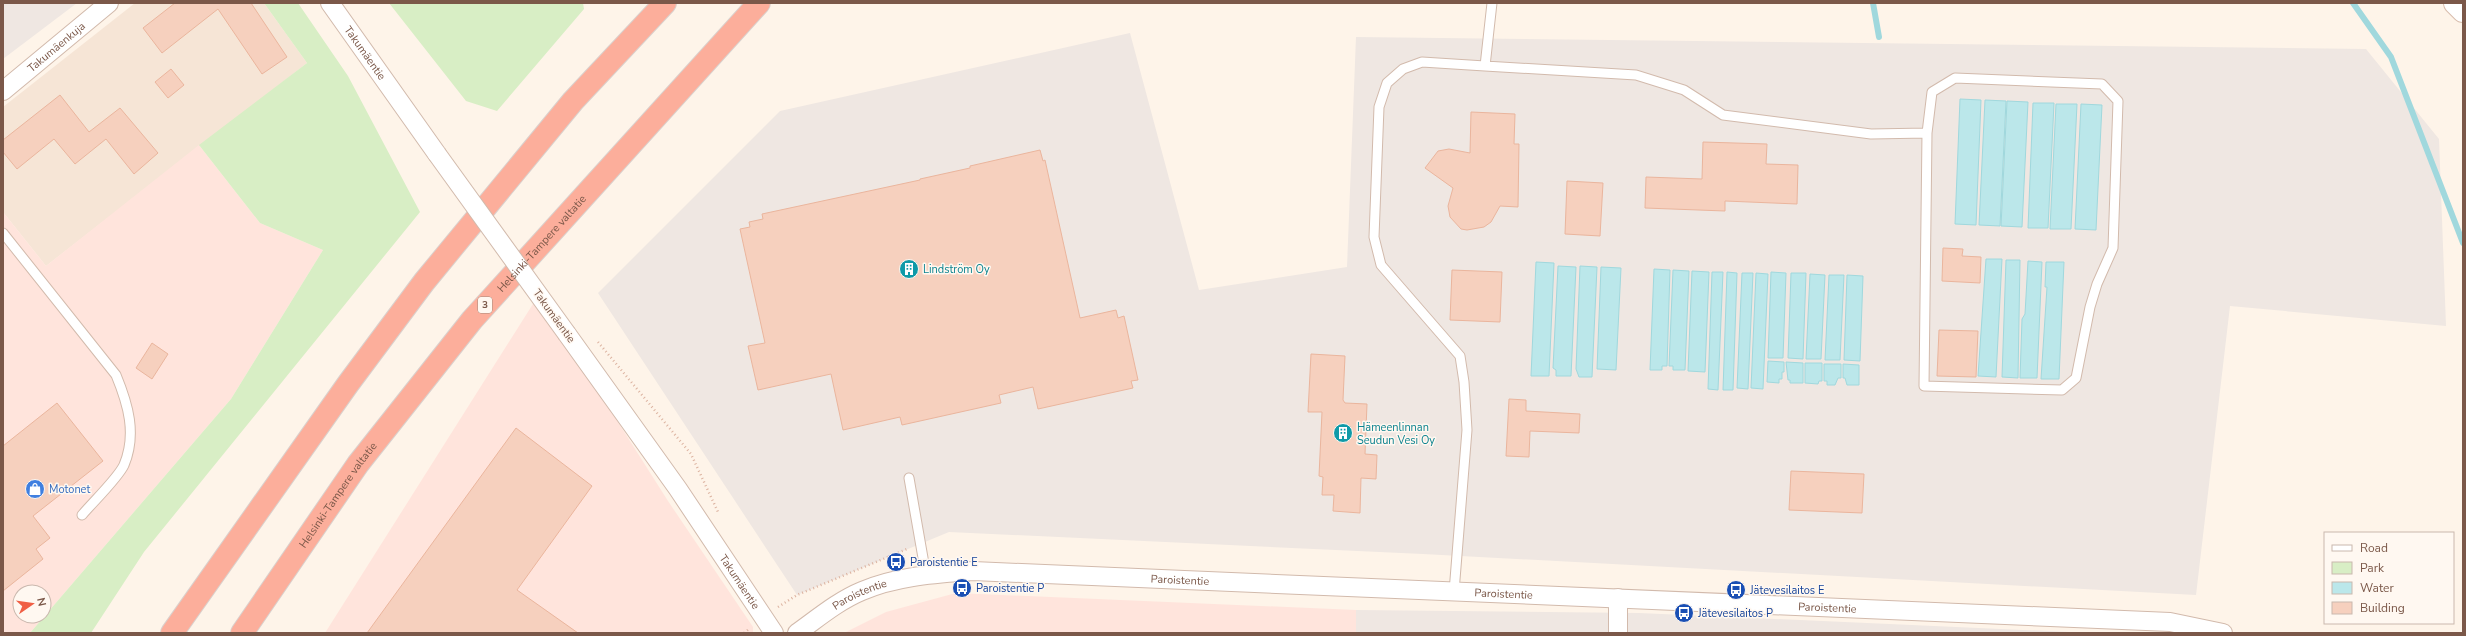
<svg xmlns="http://www.w3.org/2000/svg" width="2466" height="636" font-family="'Nunito Sans',sans-serif">
<style>
.residential{fill:#f6e5d6}
.commercial{fill:#ffe4dc;fill-rule:evenodd}
.industrial{fill:#efe7e2}
.green{fill:#d8eec5}
.water{fill:#bbe7ea;stroke:#a0d8dd}
.lines{fill:none;stroke-linecap:round;stroke-linejoin:round}
.stream{stroke:#a0d8dd;stroke-width:6}
.building{fill:#f6d0be;stroke:#eab59d}
.service-casing{stroke:#d2baac;stroke-width:11}
.minor-casing{stroke:#d2baac;stroke-width:20}
.secondary-casing{stroke:#d8bcac;stroke-width:24}
.motorway-casing{stroke:#dad0cc;stroke-width:24}
.path{stroke:#dcb3a0;stroke-width:2.5;stroke-dasharray:1 3;stroke-linecap:butt}
.service{stroke:#fff;stroke-width:9}
.minor{stroke:#fff;stroke-width:18}
.secondary{stroke:#fff;stroke-width:22}
.motorway{stroke:#fcae9b;stroke-width:22}
.minor-bridge-casing{stroke:#d2baac;stroke-width:20;stroke-linecap:butt}
.minor-bridge{stroke:#fff;stroke-width:18}
.labels{text-anchor:middle;dominant-baseline:central;stroke-width:3;stroke-linejoin:round;paint-order:stroke}
.shield{fill:#fff8f1;stroke:#a3887b;stroke-width:1}
.shield-label{font-size:10px;font-weight:bold;fill:#7b5849}
.street-label{font-size:11px;fill:#7b5849;stroke:#fff8f1}
.culture-label{font-size:11px;fill:#0d838f;stroke:#fff8f1;text-anchor:start}
.shop-label{font-size:11px;fill:#366cbe;stroke:#fff8f1;text-anchor:start}
.transit-label{font-size:11px;fill:#164399;stroke:#fff8f1;text-anchor:start}
</style>
<rect width="100%" height="100%" fill="#fef4e9"/>
<path class="residential" d="M135,3H264L307,63L46,266L3,212V107Z"/>
<path class="commercial" d="M199,145L260,223L323,250L231,399L30,633H3V212L46,266ZM20,592H44V616H20Z
M538,296L668,501L753,627V633H325Z
M956,593L1356,610V633H844L886,612Z"/>
<path class="industrial" d="M3,3H77L3,59Z
M1130,33L1199,290L1347,267L1356,37L2366,49L2439,139L2446,326L2230,306L2196,595L1423,554L949,532L797,595L598,293L780,111Z
M1356,610L1639,613L2093,633H1356Z"/>
<path class="green" d="M264,3H298L348,76L420,212L144,552L91,633H30L231,399L323,250L260,223L199,145L307,63Z
M389,3H583L584,9L497,111L466,101Z"/>
<path class="water" d="M1960,99L1981,100L1976,225L1955,224Z
M1985,100L2006,101L2000,226L1979,225Z
M2007,101L2028,102L2022,227L2001,226Z
M2033,103H2054L2048,228H2028Z
M2056,104H2077L2071,229H2050Z
M2081,104L2102,105L2096,230L2075,229Z
M1986,259H2002L1996,377L1978,376Z
M2006,260H2020L2018,378L2002,377Z
M2028,261L2042,262L2037,378H2020L2022,319L2025,314Z
M1536,262L1554,263L1549,376H1531Z
M2046,262H2064L2059,379H2041L2047,287H2045Z
M1558,266L1576,267L1571,376H1556V370L1553,368Z
M1580,266L1597,267L1592,377H1579L1576,369Z
M1601,267L1621,268L1616,370L1597,369Z
M1654,269L1670,270L1667,366H1662V370H1650Z
M1673,270L1689,271L1685,370H1673V366H1669Z
M1692,271L1709,272L1705,372L1688,371Z
M1712,272H1723L1718,390L1708,389Z
M1727,272L1737,273L1733,390H1723Z
M1771,272L1786,273L1783,358H1768Z
M1742,273H1753L1748,389L1737,388Z
M1756,273L1768,274L1763,389L1751,388Z
M1791,273H1806L1803,359L1788,358Z
M1810,274L1825,275L1821,359H1806Z
M1829,275H1844L1840,360H1825Z
M1847,275L1863,276L1860,361L1844,360Z
M1768,361L1784,362V372H1782V379H1779V383L1767,382Z
M1786,362L1803,363V383H1790V380H1788Z
M1805,363H1822V381H1819L1818,384L1805,383Z
M1824,364H1841V378H1838L1835,385H1827V381H1824Z
M1843,364L1859,365V385H1847L1845,378H1843Z"/>
<g class="lines">
<path class="stream" d="M1873,3L1879,37
M2353,3L2391,57L2463,243"/>
</g>
<path class="building" d="M175,3H251L287,57L262,74L218,9L162,53L143,28Z
M171,69L184,85L168,98L155,82Z
M60,95L89,132L120,108L158,153L134,174L106,139L75,164L54,139L17,169L3,152V140Z
M1471,112L1515,114L1514,144H1519L1518,207L1500,206L1491,222L1484,227L1467,230L1461,229L1450,217L1448,206L1453,188L1425,168L1438,151L1449,149L1470,153Z
M1703,142L1767,144L1766,164L1798,165L1797,204L1725,201V211L1645,208L1646,177L1702,179Z
M1040,150L1043,161L1045,160L1080,318L1116,310L1118,318L1124,316L1138,380L1131,381L1133,388L1038,409L1033,387L999,395L1001,403L902,425L900,417L843,430L831,374L758,390L748,346L765,343L740,229L750,227L749,222L763,219L762,214L920,180V179L970,168V166Z
M1567,181L1603,183L1600,236L1565,234Z
M1943,248L1963,249L1962,256L1981,257L1980,283L1942,281Z
M1452,270L1502,272L1500,322L1450,320Z
M1939,330L1978,331L1976,377L1937,376Z
M152,343L168,354L152,379L136,368Z
M1311,354L1345,356L1343,400L1345,403L1367,404L1365,454L1377,455L1376,479L1361,478L1360,513L1333,511L1334,495H1322L1323,477L1319,476L1322,412H1308Z
M1509,399L1526,400V411L1580,414L1579,433L1530,431L1529,457L1506,456Z
M57,403L103,461L33,516L50,538L36,549L43,559L3,591V446Z
M516,428L592,486L517,590L578,633H367Z
M1791,471L1864,474L1862,513L1789,510Z"/>
<g class="lines">
<defs>
<path id="service" d="M1485,66L1636,75L1684,90L1723,115L1871,134L1927,133L1932,92L1955,78L2102,84L2118,101L2113,248L2097,284L2090,307L2076,378L2062,390L1924,386L1927,133
M3,233L116,375C128,404 137,434 124,465C118,478 92,503 82,515
M909,478L926,575
M1454,592L1467,430L1464,382L1460,356L1381,265L1374,237L1379,107L1387,83L1403,69L1422,62L1485,66L1492,3"/>
<g id="minor">
<path id="s1" d="M330,3L437,154"/>
<path id="s2" d="M3,91L109,3"/>
<path id="s3" d="M567,334L678,489L774,633"/>
<path id="s4" d="M797,633C818,618 838,601 862,591C897,576 935,574 973,571L2170,622L2223,633"/>
<path d="M1618,633V598"/>
</g>
<path id="secondary" d="M2455,3L2463,11"/>
<g id="motorway">
<path d="M172,633L348,384L424,282L573,101L665,3"/>
<path id="s5" d="M242,633L358,464L472,320L759,3"/>
</g>
</defs>
<use href="#service" class="service-casing"/>
<use href="#minor" class="minor-casing"/>
<use href="#secondary" class="secondary-casing"/>
<use href="#motorway" class="motorway-casing"/>
<path class="path" d="M598,342L691,454L718,512
M778,607L797,595L907,549
M744,633L749,629"/>
<use href="#service" class="service"/>
<use href="#minor" class="minor"/>
<use href="#secondary" class="secondary"/>
<use href="#motorway" class="motorway"/>
<defs>
<path id="minor-bridge" d="M437,154L567,334"/>
</defs>
<use href="#minor-bridge" class="minor-bridge-casing"/>
<use href="#minor-bridge" class="minor-bridge"/>
</g>
<defs>
<symbol id="building-disc" viewBox="-11 -11 22 22"><circle r="9.5" fill="#0f9aa8" stroke="#fff8f1"/><path d="M-4-6H4V6H1V3H-1V6H-4ZM-2.5-4.3h1.7v1.8h-1.7ZM.8-4.3h1.7v1.8H.8ZM-2.5-1h1.7V.8h-1.7ZM.8-1h1.7V.8H.8Z" fill="#fff"/></symbol>
<symbol id="shop-disc" viewBox="-11 -11 22 22"><circle r="9.5" fill="#3f7fe0" stroke="#fff8f1"/><path d="M-5-2.5h2.3a2.7 3.5 0 0 1 5.4 0H5L5.5 6h-11ZM-1.5-2.5h3a1.5 2.3 0 0 0-3 0Z" fill="#fff"/></symbol>
<symbol id="bus-disc" viewBox="-11 -11 22 22"><circle r="9.5" fill="#1a4fb4" stroke="#fff8f1"/><path d="M-5-6H5V4H4V6H2V4H-2V6H-4V4H-5ZM-3.5-4V0h7V-4ZM-3.5 1.2v1.5H-2V1.2ZM2 1.2v1.5H3.5V1.2Z" fill="#fff"/></symbol>
</defs>
<g fill-rule="evenodd">
<use href="#building-disc" x="898" y="258" width="22" height="22"/>
<use href="#building-disc" x="1332" y="422" width="22" height="22"/>
<use href="#shop-disc" x="24" y="478" width="22" height="22"/>
<use href="#bus-disc" x="885" y="551" width="22" height="22"/>
<use href="#bus-disc" x="951" y="577" width="22" height="22"/>
<use href="#bus-disc" x="1725" y="579" width="22" height="22"/>
<use href="#bus-disc" x="1673" y="602" width="22" height="22"/>
</g>
<g class="labels">
<rect class="shield" x="478" y="297" width="14" height="16" rx="3"/>
<g class="shield-label">
<text x="485" y="305">3</text>
</g>
<g class="street-label">
<text stroke="none"><textPath href="#s2" startOffset="69">Takumäenkuja</textPath></text>
<text stroke="none"><textPath href="#s1" startOffset="61">Takumäentie</textPath></text>
<text stroke="none"><textPath href="#s5" startOffset="492">Helsinki-Tampere valtatie</textPath></text>
<text transform="translate(554 316) rotate(54)">Takumäentie</text>
<text stroke="none"><textPath href="#s5" startOffset="168">Helsinki-Tampere valtatie</textPath></text>
<text stroke="none"><textPath href="#s4" startOffset="398">Paroistentie</textPath></text>
<text stroke="none"><textPath href="#s3" startOffset="302">Takumäentie</textPath></text>
<text stroke="none"><textPath href="#s4" startOffset="722">Paroistentie</textPath></text>
<text stroke="none"><textPath href="#s4" startOffset="74">Paroistentie</textPath></text>
<text stroke="none"><textPath href="#s4" startOffset="1046">Paroistentie</textPath></text>
</g>
<g class="culture-label">
<text x="923" y="269">Lindström Oy</text>
<text x="1357" y="427">Hämeenlinnan<tspan x="1357" dy="13">Seudun Vesi Oy</tspan></text>
</g>
<g class="shop-label">
<text x="49" y="489">Motonet</text>
</g>
<g class="transit-label">
<text x="910" y="562">Paroistentie E</text>
<text x="976" y="588">Paroistentie P</text>
<text x="1750" y="590">Jätevesilaitos E</text>
<text x="1698" y="613">Jätevesilaitos P</text>
</g>
</g>
<rect width="2466" height="636" fill="none" stroke="#7b5849" stroke-width="8"/>
<rect x="2324" y="532" width="130" height="92" fill="#fff8f1" stroke="#cab8ae"/>
<rect x="2332" y="545" width="20" height="6" fill="#ffffff" stroke="#cab8ae"/>
<text x="2360" y="552" font-size="12" fill="#7b5849">Road</text>
<rect x="2332" y="562" width="20" height="12" fill="#d8eec5" stroke="#cab8ae"/>
<text x="2360" y="572" font-size="12" fill="#7b5849">Park</text>
<rect x="2332" y="582" width="20" height="12" fill="#bbe7ea" stroke="#cab8ae"/>
<text x="2360" y="592" font-size="12" fill="#7b5849">Water</text>
<rect x="2332" y="602" width="20" height="12" fill="#f6d0be" stroke="#cab8ae"/>
<text x="2360" y="612" font-size="12" fill="#7b5849">Building</text>
<g transform="translate(32 604) rotate(77)"><circle r="19" fill="#fff8f1" stroke="#cab8ae"/>
<path d="M0-3L7 15L0 10L-7 15Z" fill="#f05f45"/>
<text y="-6" font-size="11" font-weight="bold" text-anchor="middle" fill="#7b5849">N</text>
</g>
</svg>
